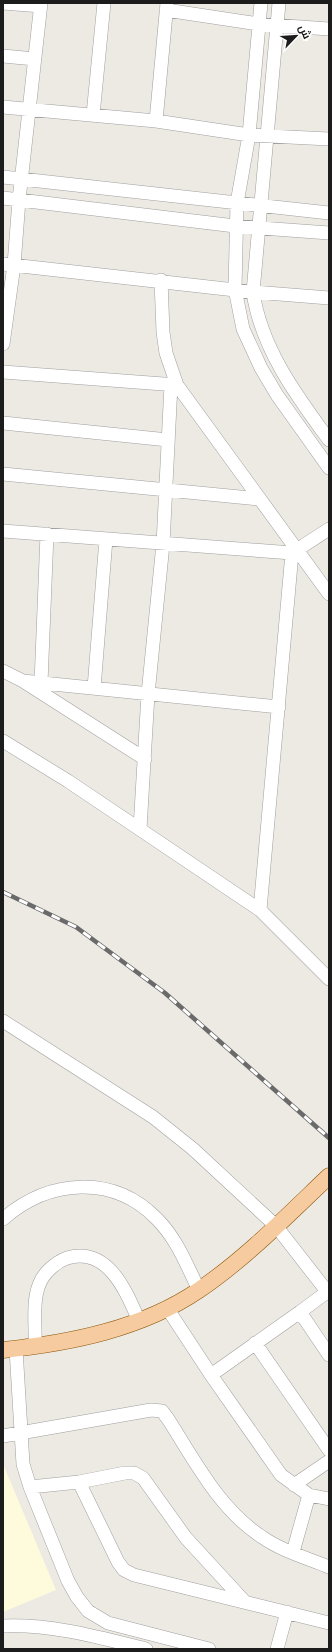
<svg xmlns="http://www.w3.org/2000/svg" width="332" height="1652" font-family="'Space Grotesk',Cairo,sans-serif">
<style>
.education{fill:#fdfbdc}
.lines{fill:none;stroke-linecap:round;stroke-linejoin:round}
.minor-casing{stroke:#a0a0a0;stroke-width:14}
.major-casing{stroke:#8c5809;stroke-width:17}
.minor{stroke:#fff;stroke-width:13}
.major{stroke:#f6cb9f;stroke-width:16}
.rail-casing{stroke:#6a6a6a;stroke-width:4.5}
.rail{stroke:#fff;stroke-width:3;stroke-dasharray:9;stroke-linecap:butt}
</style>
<rect width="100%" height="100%" fill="#ede9e3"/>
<path class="education" d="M3,1464L56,1590L3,1612Z"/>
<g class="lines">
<defs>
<path id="minor" d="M3,3L41,6
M261,3L249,135L237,203L235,289L243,329L261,368L277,395L329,468
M279,3L253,292C261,348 296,395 329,440
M166,10L258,24L329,29
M3,56L35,59
M3,107L156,121L249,135L329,139
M93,115L104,3
M156,121L167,3
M3,177L329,213
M3,198L235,226L329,233
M3,264L253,292L329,298
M161,280L163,332L166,353L177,385
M3,344L14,265L19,200L41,3
M3,372L177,385L329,594
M3,423L168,440
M3,474L260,499
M3,531L292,553
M3,671L23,681L145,759
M23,681L279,707
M41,683L47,534
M94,688L106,539
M3,741L68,781L260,910L329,979
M140,829L148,694L163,544L171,385
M260,910L292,553L329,529
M3,1021L153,1117L193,1149L276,1226L329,1294
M3,1219C49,1179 113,1174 157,1219C177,1239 187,1266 199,1290
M167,1308L211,1375L281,1475L309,1495L329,1499
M300,1312L327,1292
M255,1343L329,1450
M35,1346C36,1327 32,1303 39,1285C43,1273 56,1262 67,1258C108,1246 126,1291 139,1321
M16,1349L23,1464L30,1487L68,1581L77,1597L88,1611L108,1623L209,1649
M211,1375L300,1312L329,1355
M3,1436L151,1410L162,1411L168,1419C195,1461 219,1509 262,1537C282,1551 307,1558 329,1567
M294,1485L329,1461
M30,1487L79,1482
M293,1552L309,1495
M244,1601L186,1538L143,1478L134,1473H125L79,1482L118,1562L124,1570L134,1575L329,1623
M3,1626C52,1624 98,1637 146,1649
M277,1649L287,1612"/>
<path id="major" d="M3,1350C70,1343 142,1329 199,1290C245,1259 289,1214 329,1176"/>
</defs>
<use href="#minor" class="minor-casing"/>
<use href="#major" class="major-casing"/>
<use href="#minor" class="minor"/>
<use href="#major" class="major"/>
<defs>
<path id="rail" d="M3,892L76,927L165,993L329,1138"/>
</defs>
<use href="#rail" class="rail-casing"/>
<use href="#rail" class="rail"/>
</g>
<rect width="332" height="1652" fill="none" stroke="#1c1c1c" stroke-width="8"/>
<g transform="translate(296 36) rotate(65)" stroke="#ffffff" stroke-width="3" paint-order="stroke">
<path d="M0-3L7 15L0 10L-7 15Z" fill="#1c1c1c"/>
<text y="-6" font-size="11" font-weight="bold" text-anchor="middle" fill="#1c1c1c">ش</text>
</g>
</svg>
